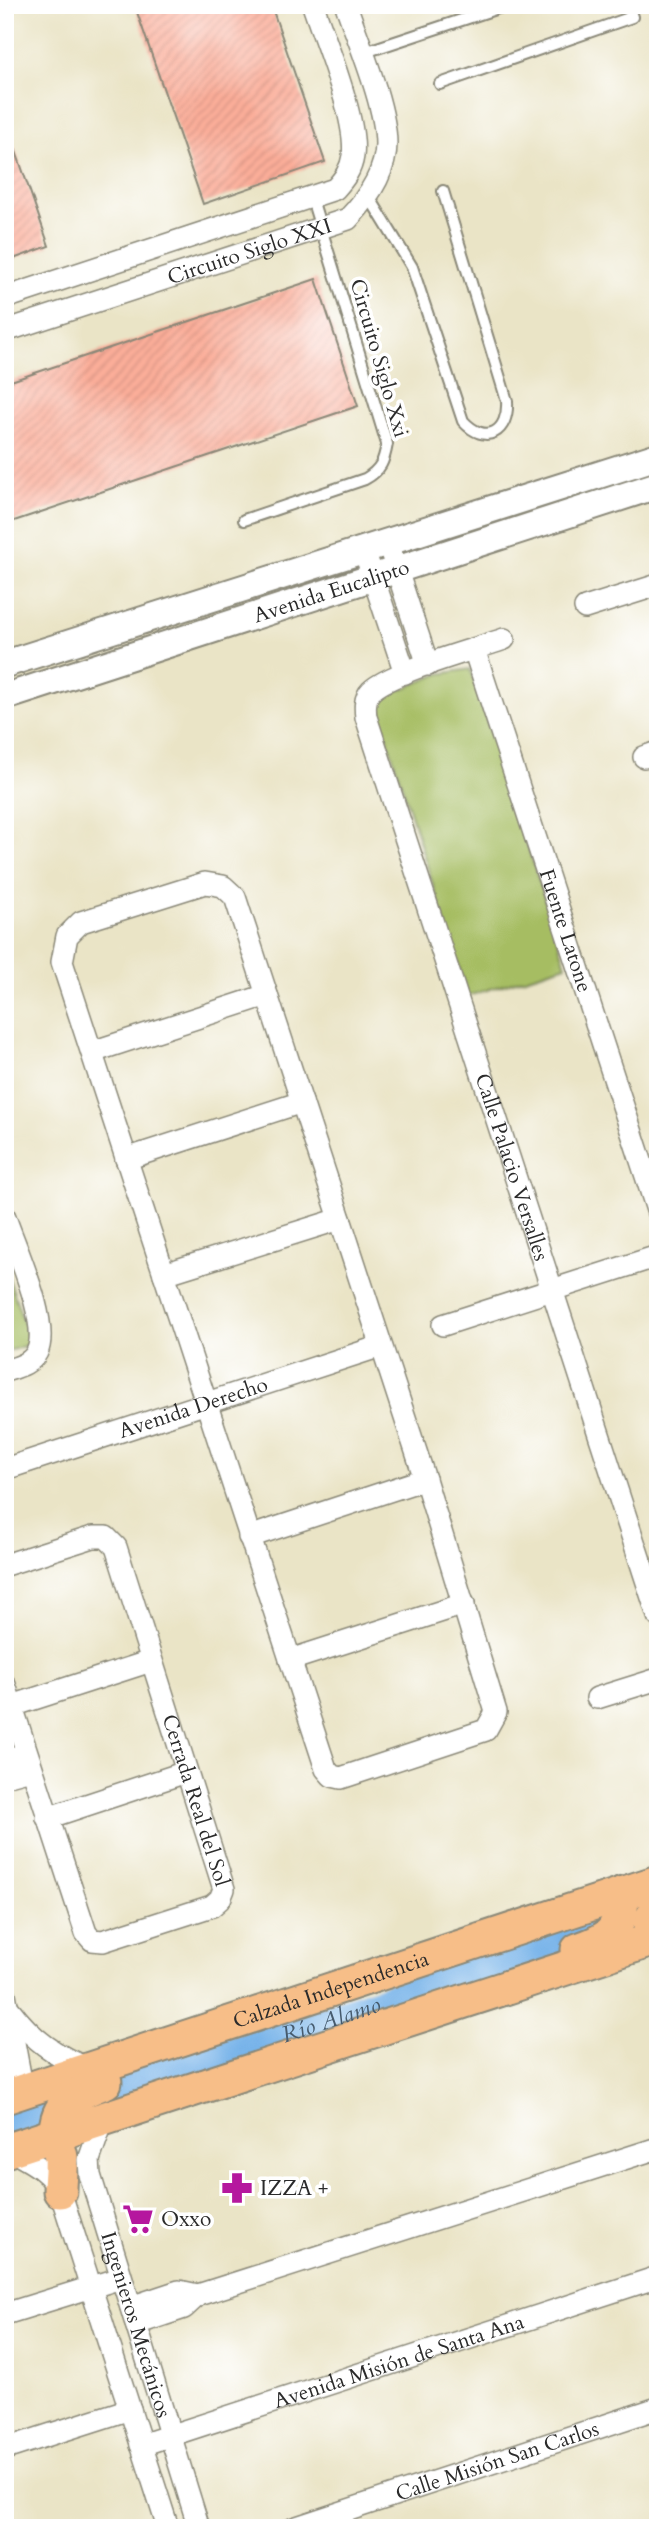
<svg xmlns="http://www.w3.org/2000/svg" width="663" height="2533" font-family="Cardo,serif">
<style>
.green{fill:#a6bd62;stroke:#687446;stroke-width:2}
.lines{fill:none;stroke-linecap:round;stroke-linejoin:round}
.river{stroke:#77b3e9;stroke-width:33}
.building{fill:url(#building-hatch)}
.service-casing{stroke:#8a8878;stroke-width:14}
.minor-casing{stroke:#8a8878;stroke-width:24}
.tertiary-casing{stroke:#8a8878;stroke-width:30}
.primary-casing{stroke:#8a8878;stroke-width:37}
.service{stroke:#fff;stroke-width:10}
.minor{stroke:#fff;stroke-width:21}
.tertiary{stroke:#fff;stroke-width:26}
.primary{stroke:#f7be88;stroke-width:33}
.labels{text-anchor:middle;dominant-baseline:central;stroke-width:7;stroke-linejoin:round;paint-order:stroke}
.street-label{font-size:21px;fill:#2b2b2b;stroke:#fff}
.poi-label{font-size:21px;fill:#2b2b2b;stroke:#fff;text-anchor:start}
.water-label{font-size:23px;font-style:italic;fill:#465b6e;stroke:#fff}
</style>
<defs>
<pattern id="building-hatch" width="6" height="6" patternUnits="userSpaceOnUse" patternTransform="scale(1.75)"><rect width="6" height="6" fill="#fbad99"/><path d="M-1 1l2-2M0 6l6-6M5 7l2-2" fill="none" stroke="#d79584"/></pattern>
</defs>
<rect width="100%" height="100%" fill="#fff"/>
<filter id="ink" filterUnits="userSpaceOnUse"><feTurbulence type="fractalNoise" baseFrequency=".0143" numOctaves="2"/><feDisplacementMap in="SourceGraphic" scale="14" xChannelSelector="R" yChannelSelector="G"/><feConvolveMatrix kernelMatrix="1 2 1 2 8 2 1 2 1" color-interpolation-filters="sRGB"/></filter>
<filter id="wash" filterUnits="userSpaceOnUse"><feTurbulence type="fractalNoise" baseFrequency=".00686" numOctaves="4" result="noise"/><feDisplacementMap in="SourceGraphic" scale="28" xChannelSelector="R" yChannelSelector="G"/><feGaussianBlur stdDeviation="1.57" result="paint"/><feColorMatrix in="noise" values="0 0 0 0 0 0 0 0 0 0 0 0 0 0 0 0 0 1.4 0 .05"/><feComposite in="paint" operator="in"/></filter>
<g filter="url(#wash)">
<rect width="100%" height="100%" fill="#eae4c6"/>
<path class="green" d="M470,669L566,965L468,996L375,700L439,674Z
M5,1267L31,1344L5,1352Z"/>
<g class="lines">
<path class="river" id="s1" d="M5,2126L606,1929"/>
</g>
<g id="blocks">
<path class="building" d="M157,5H271L325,162L203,204L137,12Z
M5,120L49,246L5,262Z
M316,279L358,406L5,524V383Z"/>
</g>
</g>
<g filter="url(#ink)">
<use href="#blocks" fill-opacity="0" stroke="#8a8878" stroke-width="2"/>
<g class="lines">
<defs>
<path id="service" d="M362,53L507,5
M440,84L632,17L628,5
M368,195L412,267L463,421C486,446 509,432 507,401L443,191
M244,520L365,479C381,470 384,461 387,444L312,199"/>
<g id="minor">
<path d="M5,298L335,189C344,179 351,170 353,156C358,120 325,42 313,5"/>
<path id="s2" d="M5,331L348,219C367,199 386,173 386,144C386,106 359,43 346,5"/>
<path d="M388,543L428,665"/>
<path d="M364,550L405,673"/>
<path d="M585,608L658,585"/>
<path id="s3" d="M504,639C476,649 390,672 371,691C364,698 365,709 366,717L658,1616"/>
<path id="s4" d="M474,649L658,1213"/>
<path d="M644,757L658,752"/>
<path d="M205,883L223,886L235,897L425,1479L496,1712L486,1730L341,1778L332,1776L326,1769L62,962L67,936L81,922Z"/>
<path d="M92,1052L267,995"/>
<path d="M126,1159L302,1102"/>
<path d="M5,1217C15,1247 51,1324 37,1352C31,1364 17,1367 5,1371"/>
<path d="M164,1274L340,1219"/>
<path d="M443,1325L658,1256"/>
<path id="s5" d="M5,1469L381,1346"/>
<path d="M249,1537L425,1479"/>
<path id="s6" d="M5,1565L93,1537H106L116,1547L224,1889L220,1899L212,1906L103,1941L92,1940L86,1933L5,1685"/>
<path d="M290,1660L464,1604"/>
<path d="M597,1698L658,1679"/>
<path d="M12,1706L151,1661"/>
<path d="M5,1760L26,1754"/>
<path d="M5,1776L31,1769"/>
<path d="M47,1818L186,1772"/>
<path d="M5,1994L23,2091"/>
<path d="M10,2010C32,2039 55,2056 90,2069"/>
<path id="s7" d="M103,2120L89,2160L90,2175L199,2528"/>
<path d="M10,2150C31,2162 48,2169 60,2191L168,2528"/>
<path d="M131,2307L179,2291L198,2295"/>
<path d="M5,2314L121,2278"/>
<path d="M136,2324L184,2308L198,2295L658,2148"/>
<path id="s8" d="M141,2445L658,2277"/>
<path d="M5,2449L130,2409"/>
<path id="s9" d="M294,2528L658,2408"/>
</g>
<g id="tertiary">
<path d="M5,664L658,456"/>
<path id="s10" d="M5,697L658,485"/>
</g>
<g id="primary">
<path d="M651,1940L650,1921L658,1908"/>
<path d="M578,1950C614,1938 619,1931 623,1893"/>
<path id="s11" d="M5,2097L658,1882"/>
<path d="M5,2151L658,1938"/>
<path d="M60,2191C60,2180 62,2168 61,2157C60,2150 56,2143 56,2135C55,2102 78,2092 105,2082"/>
</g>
</defs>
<use href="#service" class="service-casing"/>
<use href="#minor" class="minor-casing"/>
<use href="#tertiary" class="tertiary-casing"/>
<use href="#primary" class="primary-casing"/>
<use href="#service" class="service"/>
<use href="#minor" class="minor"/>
<use href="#tertiary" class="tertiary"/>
<use href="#primary" class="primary"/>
</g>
</g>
<defs>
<symbol id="pharmacy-bare" viewBox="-9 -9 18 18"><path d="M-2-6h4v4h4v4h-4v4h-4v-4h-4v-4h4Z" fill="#b5179e" stroke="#fff" stroke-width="2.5" paint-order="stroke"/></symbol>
<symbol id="supermarket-bare" viewBox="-9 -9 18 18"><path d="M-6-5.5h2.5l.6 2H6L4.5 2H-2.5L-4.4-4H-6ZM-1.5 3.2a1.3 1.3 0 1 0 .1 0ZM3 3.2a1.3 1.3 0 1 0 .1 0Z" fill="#b5179e" stroke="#fff" stroke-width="2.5" paint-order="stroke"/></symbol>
</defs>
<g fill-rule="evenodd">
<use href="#pharmacy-bare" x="215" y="2166" width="44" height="44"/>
<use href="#supermarket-bare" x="116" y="2197" width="44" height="44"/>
</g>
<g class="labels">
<g class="street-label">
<text stroke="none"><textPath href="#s2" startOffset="257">Circuito Siglo XXI</textPath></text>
<text transform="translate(379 358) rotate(74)">Circuito Siglo Xxi</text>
<text stroke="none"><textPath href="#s10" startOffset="343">Avenida Eucalipto</textPath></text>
<text stroke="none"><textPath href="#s4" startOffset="296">Fuente Latone</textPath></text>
<text stroke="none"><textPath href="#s3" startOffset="644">Calle Palacio Versalles</textPath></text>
<text stroke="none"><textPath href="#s5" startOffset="198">Avenida Derecho</textPath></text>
<text stroke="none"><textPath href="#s6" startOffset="385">Cerrada Real del Sol</textPath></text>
<text stroke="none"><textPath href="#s11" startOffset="343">Calzada Independencia</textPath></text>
<text stroke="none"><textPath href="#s7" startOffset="214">Ingenieros Mecánicos</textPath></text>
<text stroke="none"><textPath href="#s8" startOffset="271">Avenida Misión de Santa Ana</textPath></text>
<text stroke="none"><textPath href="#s9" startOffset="214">Calle Misión San Carlos</textPath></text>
</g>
<g class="poi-label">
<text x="260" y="2188">IZZA +</text>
<text x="161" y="2219">Oxxo</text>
</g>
<g class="water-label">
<text stroke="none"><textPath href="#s1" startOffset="343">Río Alamo</textPath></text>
</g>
</g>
<rect width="663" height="2533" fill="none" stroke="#fff" stroke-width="28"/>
</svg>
